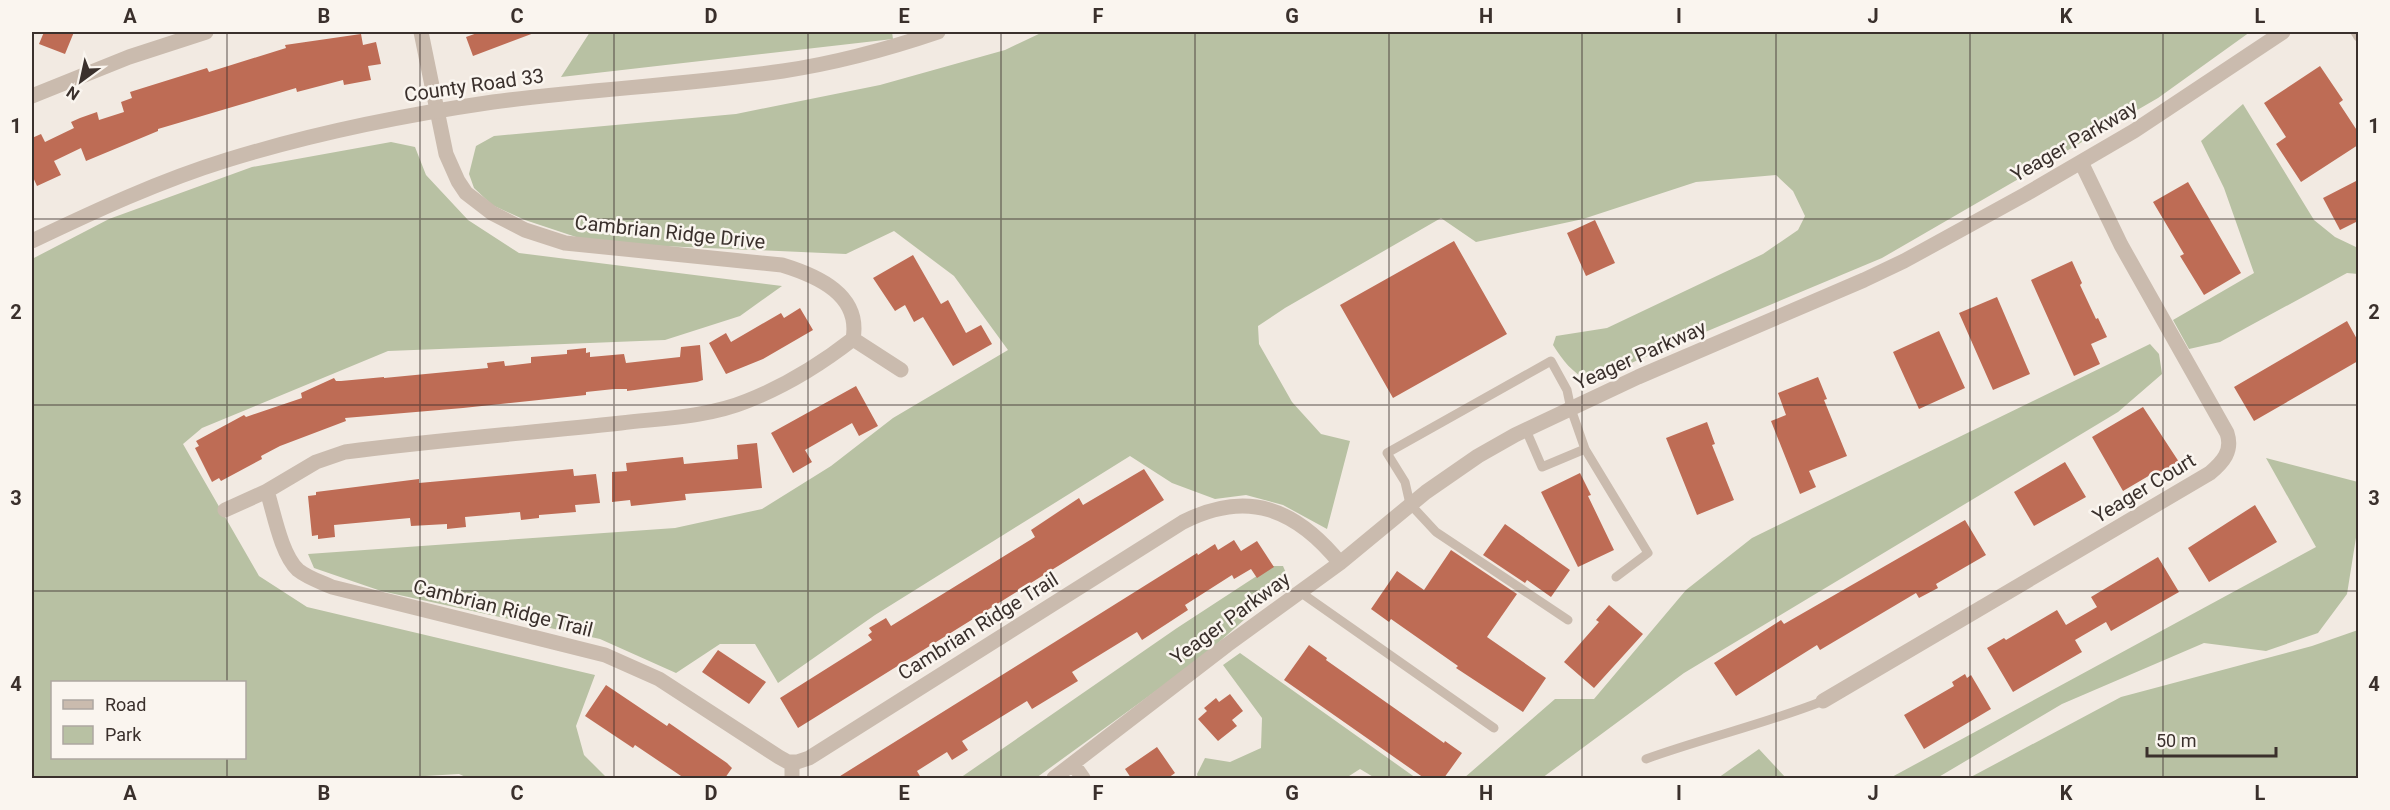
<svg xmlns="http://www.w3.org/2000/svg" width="2390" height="810" font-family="Roboto,sans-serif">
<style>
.green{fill:#b8c1a3;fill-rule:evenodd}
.building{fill:#be6c55}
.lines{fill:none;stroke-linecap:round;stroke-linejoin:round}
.service{stroke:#cabbae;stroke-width:9}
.minor{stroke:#cabbae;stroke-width:15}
.tertiary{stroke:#cabbae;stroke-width:15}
.grid{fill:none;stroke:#3a302c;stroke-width:1.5;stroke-opacity:0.55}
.labels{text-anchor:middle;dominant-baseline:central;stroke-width:5;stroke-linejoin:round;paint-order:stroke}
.street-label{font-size:20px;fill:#3a302c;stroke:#faf5ef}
.neatline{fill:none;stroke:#3a302c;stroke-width:2}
.grid-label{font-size:20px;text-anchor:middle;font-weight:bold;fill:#3a302c}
</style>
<rect width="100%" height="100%" fill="#f2eae2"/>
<path class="green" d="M590,32H892L893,39L561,77Z
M1043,32H2250L2158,98L1882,258L1588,381C1572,372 1563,361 1553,345L1556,336L1607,328L1763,254L1798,230L1805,216L1793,191L1776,175L1696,182L1583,219L1476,242L1441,218L1285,308L1258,326L1259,344L1292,402L1321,434L1350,441L1327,529L1283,505L1246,495L1215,499L1172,483L1130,456L875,615L778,683L755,644H720L676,673L600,639L381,591L314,568L308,554L675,528L762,509L831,466L893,418L1008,350L954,276L894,231L846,254L594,243L525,220L492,205L474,188L469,174L476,146L494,136L736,114L880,85L1005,50Z
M2243,104L2314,220L2335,237L2358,248V274L2347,273L2220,342L2189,349L2173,320L2254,273L2224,188L2201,141Z
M391,142L415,147L426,175L468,220L519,253L782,286L740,316L665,340L388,351L202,428L183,444L259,576L307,607L595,675L576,726L584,755L607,778H468L459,774L392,778H32V259L109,219L252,167ZM52,682H244V758H52Z
M2150,344L2159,354L2162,374L2118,412L1684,673L1542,778H1464L1555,699H1594L1686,590L1752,538Z
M2266,458L2358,482V525L2347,594L2318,633L2266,651L2204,643L2062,704L1937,778H1890L2316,547Z
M1272,566H1283L1289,580L1200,659L1036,778H960L1177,628Z
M2358,630V778H1969L2121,697L2312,646Z
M1240,653L1416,778H1375L1360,769L1346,778H1198L1197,774L1205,758L1230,762L1261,748L1262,718L1223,665Z
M1759,749L1786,778H1718Z"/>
<path class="building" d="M44,32H74L65,54L39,44Z
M480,32H534V33L473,56L466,37Z
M361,34L363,45L376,42L381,64L368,66L371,80L344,85L343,80L297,92L296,88L158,129V131L86,161L81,148L54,161L61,175L37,186L32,175V138L41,134L45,142L74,128L71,122L80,118L97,112L99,120L124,112L121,102L132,98L130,92L207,68L209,72L286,48L285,45Z
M2320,66L2343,100L2339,103L2358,132V145L2301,182L2276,144L2286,137L2264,103Z
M2358,180V221L2340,230L2323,198Z
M2188,182L2241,273L2204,295L2180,256L2184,254L2153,202Z
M1595,220L1615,263L1586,276L1567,233Z
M1454,241L1507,334L1393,398L1340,305Z
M913,255L941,304L948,300L966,333L981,325L992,344L953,366L923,317L914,322L905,305L895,311L873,278Z
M2072,261L2082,283L2080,285L2096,319L2098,318L2107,337L2091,344L2100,364L2074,376L2031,280Z
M1997,297L2030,374L1993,390L1959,313Z
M800,308L813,330L763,359L726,374L709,343L726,333L731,342L781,313L784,318Z
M2347,321L2358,341V361L2254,421L2234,387Z
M1939,331L1965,388L1919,409L1893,352Z
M700,345L703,380L697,382L627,391V389H614L586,392V395L463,408L345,418L346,421L280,446L261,456L262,459L221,481L219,478L212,482L195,448L199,446L196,441L244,415L246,417L302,398L301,393L334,378L336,381H341L384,377V378L488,368L487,363L504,361L505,366L531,363V357L567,354V350L586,348V353L590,352V357L624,354L626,363L680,357L681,347Z
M1818,377L1827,399L1824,400L1847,456L1809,471L1816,487L1800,494L1771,421L1786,415L1778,393Z
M856,386L878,426L859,436L852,423L805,450L812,462L793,473L771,433Z
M2143,407L2179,462L2159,474L2157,471L2123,491L2092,437Z
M1707,422L1715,444L1712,445L1734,500L1697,515L1666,438Z
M757,443L762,488L685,494L686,500L631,506L630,500L612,502V472L627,471L626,463L683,457L684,464L738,459L737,445Z
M2065,462L2086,497L2034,526L2014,492Z
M573,469L574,476L596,474L600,503L575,505L576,512L539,515V518L521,520L520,512L465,517L466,527L447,529V524L411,526L410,518L334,525L335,537L318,539V535L312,536L308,496L316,495V492L419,479V483Z
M1144,469L1164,500L798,728L780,698L872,640L868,635L872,632L869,628L886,618L891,626L1035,537L1031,530L1079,498L1083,505Z
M1580,473L1591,495L1588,496L1614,550L1578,567L1541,492Z
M2255,505L2277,542L2209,582L2188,548Z
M1965,520L1986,555L1936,584L1938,588L1919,598L1916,593L1820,650L1817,645L1736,696L1714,663L1781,620L1784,624Z
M1505,524L1570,570L1551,597L1527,580L1525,583L1483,555Z
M1234,540L1241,551L1257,541L1274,567L1257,578L1251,569L1234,579L1232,575L1185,605L1188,610L1142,640L1137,632L1072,672L1078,681L1032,709L1027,701L962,741L968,750L952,760L947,752L917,771L921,778H837L1197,553L1198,555L1215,544L1218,550Z
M1451,550L1517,594L1487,637L1546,678L1523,712L1456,668L1458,666L1391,619L1389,622L1371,609L1397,571L1424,590Z
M2158,557L2179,592L2111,631L2106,622L2075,640L2082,652L2013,692L1987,648L2004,638L2006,640L2057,610L2066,625L2097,607L2091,597Z
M1609,605L1643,634L1594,688L1564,662L1599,622L1596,620Z
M1309,645L1327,658L1326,660L1444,743L1445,741L1462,753L1444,778H1424L1284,680Z
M718,650L766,682L749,704L702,672Z
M1965,674L1967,678L1971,675L1991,709L1924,749L1904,715L1954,686L1952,682Z
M606,685L667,726L669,723L727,763L732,768L725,778H684L635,745L633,748L585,716Z
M1230,694L1243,711L1232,720L1237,726L1218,741L1198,719L1207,711L1204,708L1216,698L1219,702Z
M1157,747L1175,773L1168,778H1131L1125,769Z"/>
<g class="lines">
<path class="service" d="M2355,32L2358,37
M1526,430L1542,467L1585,449L1571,409L1567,390L1551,361L1387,453L1405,482L1410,504L1436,532L1568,620
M1585,449L1648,553L1616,577
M1300,592L1494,728
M1646,759C1704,738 1765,724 1823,701"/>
<path class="minor" d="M421,32L446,154L458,181L466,193L492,213L525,230L565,243L782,265C818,276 861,295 853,339
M32,96L129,57L206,32
M901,370L853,339C821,364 785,386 747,401C708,417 663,418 621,423C529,433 437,440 345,452L316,462L267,491C274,513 281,554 298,570C308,578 321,582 332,587L605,655L659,679L779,757L788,762H797L809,758L1183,522C1248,489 1296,509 1340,563
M225,510L267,491
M1823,701L2210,473C2223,462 2233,451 2227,433L2121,245L2081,162
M1073,764L1083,778
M792,778V762
M1054,778L1227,645L1340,563L1426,492L1478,456L1515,435L1638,377L1864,280L1904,261L2026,194L2134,131L2283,32"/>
<path class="tertiary" d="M32,241C95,211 159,181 227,160C314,133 404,115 493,102C590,89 687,85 783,71C836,63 888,49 938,32"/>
</g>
<path class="grid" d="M227,32V682M420,32V778M614,32V778M808,32V778M1001,32V778M1195,32V778M1389,32V778M1582,32V778M1776,32V778M1970,32V778M2163,32V778M32,219H2358M32,405H2358M32,591H2358M227,758V778"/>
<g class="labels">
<g class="street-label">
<text transform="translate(474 85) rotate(-8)">County Road 33</text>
<text transform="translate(2074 141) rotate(-30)">Yeager Parkway</text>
<text transform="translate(670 232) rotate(6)">Cambrian Ridge Drive</text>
<text transform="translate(1640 355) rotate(-24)">Yeager Parkway</text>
<text transform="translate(2144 488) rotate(-31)">Yeager Court</text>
<text transform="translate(503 608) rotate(14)">Cambrian Ridge Trail</text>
<text transform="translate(1230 618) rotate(-36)">Yeager Parkway</text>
<text transform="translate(978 626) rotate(-32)">Cambrian Ridge Trail</text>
</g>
</g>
<rect width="2390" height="810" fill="none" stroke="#faf5ef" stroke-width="66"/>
<rect x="51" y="681" width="195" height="78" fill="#faf5ef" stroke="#ada6a1" stroke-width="1.5"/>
<rect x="63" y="700" width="30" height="9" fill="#cabbae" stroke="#ada6a1" stroke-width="1.5"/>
<text x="105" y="711" font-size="18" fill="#3a302c">Road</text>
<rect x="63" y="726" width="30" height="18" fill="#b8c1a3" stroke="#ada6a1" stroke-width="1.5"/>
<text x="105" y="741" font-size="18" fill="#3a302c">Park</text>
<g transform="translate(81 81) rotate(213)" stroke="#faf5ef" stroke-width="4.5" paint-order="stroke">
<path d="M0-4.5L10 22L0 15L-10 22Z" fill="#3a302c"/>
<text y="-9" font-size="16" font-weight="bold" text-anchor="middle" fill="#3a302c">N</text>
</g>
<path d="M2147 747v9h129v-9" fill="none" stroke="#3a302c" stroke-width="3"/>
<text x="2156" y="747" font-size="18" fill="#3a302c" stroke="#faf5ef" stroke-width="4.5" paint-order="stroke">50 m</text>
<rect x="33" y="33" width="2324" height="744" class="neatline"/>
<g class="grid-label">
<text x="130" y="23">A</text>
<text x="324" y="23">B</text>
<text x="517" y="23">C</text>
<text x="711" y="23">D</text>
<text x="904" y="23">E</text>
<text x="1098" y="23">F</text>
<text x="1292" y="23">G</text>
<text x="1486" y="23">H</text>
<text x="1679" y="23">I</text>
<text x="1873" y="23">J</text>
<text x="2066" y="23">K</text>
<text x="2260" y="23">L</text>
<text x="16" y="133">1</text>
<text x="2374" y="133">1</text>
<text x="16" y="319">2</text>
<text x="2374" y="319">2</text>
<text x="16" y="505">3</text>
<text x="2374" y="505">3</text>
<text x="16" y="691">4</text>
<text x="2374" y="691">4</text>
<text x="130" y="800">A</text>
<text x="324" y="800">B</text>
<text x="517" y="800">C</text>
<text x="711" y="800">D</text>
<text x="904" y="800">E</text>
<text x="1098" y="800">F</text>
<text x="1292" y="800">G</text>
<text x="1486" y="800">H</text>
<text x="1679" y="800">I</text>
<text x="1873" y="800">J</text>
<text x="2066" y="800">K</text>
<text x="2260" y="800">L</text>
</g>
</svg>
